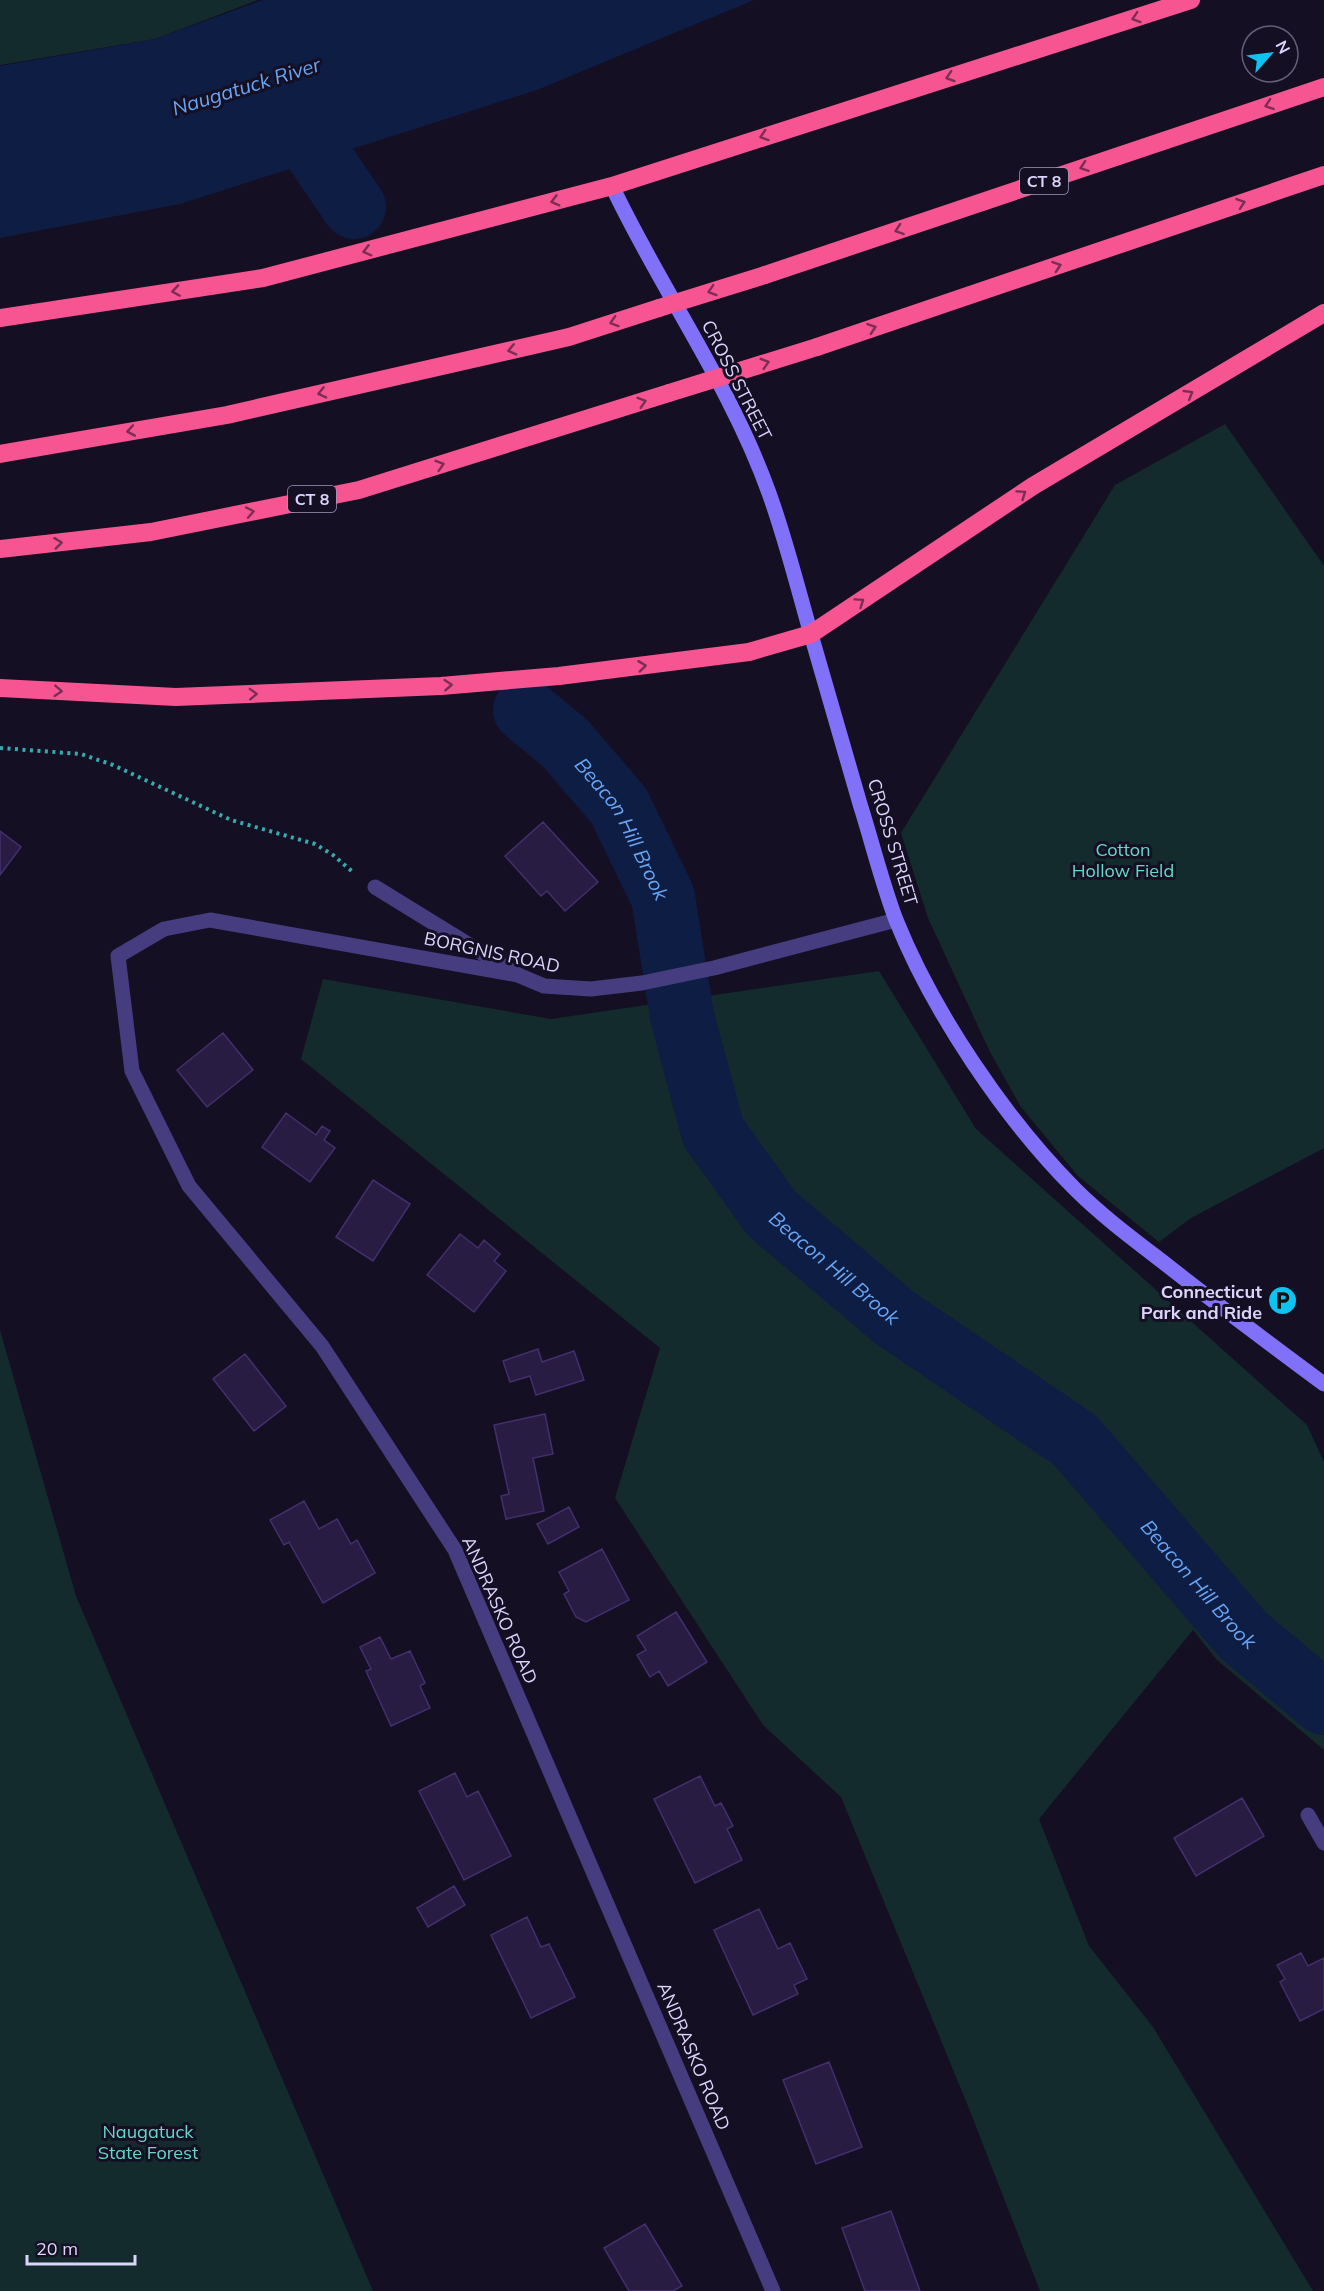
<svg xmlns="http://www.w3.org/2000/svg" width="1324" height="2291" font-family="Mulish,sans-serif">
<style>
.green{fill:#132b2d}
.water{fill:#0e1d43}
.lines{fill:none;stroke-linecap:round;stroke-linejoin:round}
.river{stroke:#0e1d43;stroke-width:64}
.building{fill:#281c43;stroke:#42306e;stroke-width:1.5}
.path{stroke:#35abb0;stroke-width:4;stroke-dasharray:3 4.5;stroke-linecap:butt}
.lane{stroke:#463d80;stroke-width:15}
.street{stroke:#463d80;stroke-width:15}
.secondary{stroke:#8170f8;stroke-width:15}
.highway{stroke:#f75592;stroke-width:18}
.highway-bridge{stroke:#f75592;stroke-width:18}
.oneway{stroke:#7b2e55}
.labels{text-anchor:middle;dominant-baseline:central;stroke-width:6;stroke-linejoin:round;paint-order:stroke}
.shield{fill:#150f23;stroke:#a199bc;stroke-width:1.5}
.shield-label{font-size:16px;font-weight:bold;fill:#ddd4fd}
.street-label{font-size:18px;fill:#ddd4fd;stroke:#150f23}
.park-label{font-size:18px;fill:#63d9c8;stroke:#150f23}
.poi-label{font-size:18px;font-weight:bold;fill:#ddd4fd;stroke:#150f23;text-anchor:end}
.water-label{font-size:20px;font-style:italic;fill:#67a6f7;stroke:#150f23}
</style>
<rect width="100%" height="100%" fill="#150f23"/>
<path class="green" d="M0,0H258L155,39L0,65Z
M1225,424L1324,566V1148L1191,1218L1159,1242L1078,1176L1021,1107L990,1052L928,918L901,833L1115,485Z
M879,971L976,1129L1307,1425L1324,1462V1750L1217,1660L1193,1630L1039,1819L1089,1946L1153,2027L1313,2291H1040L970,2111L841,1797L763,1725L615,1498L660,1348L301,1059L323,979L551,1019Z
M0,1330L76,1596L373,2291H0Z"/>
<path class="water" d="M263,0H754L537,90L180,204L0,238V66L155,39Z"/>
<g class="lines">
<g class="river">
<path d="M271,85L354,207"/>
<path id="s1" d="M525,710L565,743L619,806L663,897L682,1016L713,1132L772,1214L895,1318L1075,1440L1243,1635L1324,1703"/>
</g>
</g>
<path class="building" d="M543,822L598,882L565,911L547,891L541,896L505,856Z
M0,831L21,847L0,875Z
M223,1033L253,1070L207,1107L177,1070Z
M286,1113L316,1135L322,1126L330,1131L324,1140L335,1148L310,1182L262,1147Z
M373,1180L410,1204L373,1261L336,1237Z
M460,1234L478,1248L484,1240L500,1254L494,1261L506,1271L474,1312L427,1275Z
M538,1349L542,1362L574,1351L584,1380L536,1395L530,1376L510,1382L503,1361Z
M245,1354L286,1406L254,1431L213,1379Z
M545,1414L553,1454L533,1458L544,1511L506,1519L501,1496L509,1494L494,1425Z
M304,1501L319,1529L337,1519L351,1544L357,1540L375,1573L323,1603L289,1542L284,1545L270,1520Z
M569,1507L579,1527L548,1544L537,1524Z
M602,1549L629,1600L586,1622L576,1617L564,1594L569,1591L559,1572Z
M676,1612L707,1662L668,1686L659,1671L650,1677L637,1655L646,1650L637,1636Z
M380,1637L391,1659L410,1651L425,1683L420,1686L430,1708L391,1726L366,1671L371,1669L360,1647Z
M455,1773L467,1797L478,1791L511,1856L464,1880L419,1791Z
M700,1776L715,1806L721,1803L733,1826L727,1829L742,1860L695,1883L654,1799Z
M1242,1798L1264,1836L1196,1876L1174,1838Z
M454,1886L465,1905L428,1927L417,1908Z
M759,1909L778,1949L790,1943L807,1979L794,1985L798,1994L753,2015L714,1930Z
M527,1917L541,1947L549,1944L575,1997L531,2018L491,1935Z
M1301,1953L1308,1966L1324,1958V2009L1300,2021L1280,1982L1285,1979L1277,1965Z
M829,2062L862,2147L816,2164L783,2080Z
M891,2211L920,2291H865L842,2228Z
M645,2224L682,2286L673,2291H629L604,2248Z"/>
<g class="lines">
<path class="path" d="M0,748L81,754L113,765L231,820L315,844L333,855L354,873"/>
<path class="lane" d="M375,887L518,975"/>
<path class="street" d="M1308,1815L1324,1843
M773,2291L455,1550L322,1346L189,1186L132,1071L118,956L164,929L210,920L518,975L544,986L591,989L642,983L714,968L896,920"/>
<path class="secondary" d="M612,186C661,290 730,384 769,493C786,540 798,589 812,638C828,693 844,748 860,804C872,842 882,883 896,920C933,1012 1005,1119 1075,1189C1102,1216 1133,1239 1163,1262C1216,1304 1270,1344 1324,1384"/>
<path class="highway" d="M765,275L1324,87
M0,318L263,278L612,186L1191,0
M817,347L1324,175
M0,454L227,415L569,337L659,308
M0,549L151,532L359,490L669,393
M0,688L176,697L441,686L559,676L749,652L811,634L1033,486L1324,313"/>
<path class="highway-bridge" d="M659,308L765,275
M669,393L817,347"/>
</g>
<defs><path id="oneway-chevron" d="M-2-3.5L2.5 0L-2 3.5" fill="none" stroke-width="1.6" stroke-linecap="round" stroke-linejoin="round" transform="scale(1.5)"/></defs>
<g class="oneway">
<use href="#oneway-chevron" transform="translate(1136 18) rotate(162)"/>
<use href="#oneway-chevron" transform="translate(950 77) rotate(162)"/>
<use href="#oneway-chevron" transform="translate(1269 105) rotate(161)"/>
<use href="#oneway-chevron" transform="translate(764 136) rotate(162)"/>
<use href="#oneway-chevron" transform="translate(1084 167) rotate(161)"/>
<use href="#oneway-chevron" transform="translate(555 201) rotate(165)"/>
<use href="#oneway-chevron" transform="translate(1241 203) rotate(-19)"/>
<use href="#oneway-chevron" transform="translate(899 230) rotate(161)"/>
<use href="#oneway-chevron" transform="translate(367 251) rotate(165)"/>
<use href="#oneway-chevron" transform="translate(1057 266) rotate(-19)"/>
<use href="#oneway-chevron" transform="translate(176 291) rotate(171)"/>
<use href="#oneway-chevron" transform="translate(712 291) rotate(162)"/>
<use href="#oneway-chevron" transform="translate(614 322) rotate(162)"/>
<use href="#oneway-chevron" transform="translate(872 328) rotate(-19)"/>
<use href="#oneway-chevron" transform="translate(512 350) rotate(167)"/>
<use href="#oneway-chevron" transform="translate(765 363) rotate(-17)"/>
<use href="#oneway-chevron" transform="translate(322 393) rotate(167)"/>
<use href="#oneway-chevron" transform="translate(1189 394) rotate(-31)"/>
<use href="#oneway-chevron" transform="translate(642 402) rotate(-17)"/>
<use href="#oneway-chevron" transform="translate(131 431) rotate(170)"/>
<use href="#oneway-chevron" transform="translate(440 465) rotate(-17)"/>
<use href="#oneway-chevron" transform="translate(1022 494) rotate(-34)"/>
<use href="#oneway-chevron" transform="translate(250 512) rotate(-11)"/>
<use href="#oneway-chevron" transform="translate(58 543) rotate(-7)"/>
<use href="#oneway-chevron" transform="translate(860 602) rotate(-34)"/>
<use href="#oneway-chevron" transform="translate(642 666) rotate(-7)"/>
<use href="#oneway-chevron" transform="translate(448 685) rotate(-4)"/>
<use href="#oneway-chevron" transform="translate(58 691) rotate(3)"/>
<use href="#oneway-chevron" transform="translate(253 694) rotate(-2)"/>
</g>
<defs>
<symbol id="parking-disc" viewBox="-11 -11 22 22"><circle r="9.5" fill="#0cc3f1" stroke="#150f23"/><path d="M-3.5-5.5H1a3.5 3.5 0 0 1 0 7H-1V5.5H-3.5ZM-1-3.4V-.6H.8a1.4 1.4 0 0 0 0-2.8Z" fill="#111"/></symbol>
</defs>
<g fill-rule="evenodd">
<use href="#parking-disc" x="1266" y="1284" width="33" height="33"/>
</g>
<g class="labels">
<g class="shield">
<rect x="1020" y="168" width="48" height="26" rx="4.5"/>
<rect x="288" y="486" width="48" height="26" rx="4.5"/>
</g>
<g class="shield-label">
<text x="1044" y="181">CT 8</text>
<text x="312" y="499">CT 8</text>
</g>
<g class="street-label">
<text transform="translate(737 380) rotate(63)">CROSS STREET</text>
<text transform="translate(893 842) rotate(73)">CROSS STREET</text>
<text transform="translate(492 952) rotate(12)">BORGNIS ROAD</text>
<text transform="translate(500 1610) rotate(66)">ANDRASKO ROAD</text>
<text transform="translate(694 2056) rotate(67)">ANDRASKO ROAD</text>
</g>
<g class="park-label">
<text x="1123" y="849">Cotton<tspan x="1123" dy="21">Hollow Field</tspan></text>
<text x="148" y="2131">Naugatuck<tspan x="148" dy="21">State Forest</tspan></text>
</g>
<g class="poi-label">
<text x="1262" y="1291">Connecticut<tspan x="1262" dy="21">Park and Ride</tspan></text>
</g>
<g class="water-label">
<text transform="translate(246 86) rotate(-17)">Naugatuck River</text>
<text stroke="none"><textPath href="#s1" startOffset="156">Beacon Hill Brook</textPath></text>
<text stroke="none"><textPath href="#s1" startOffset="660">Beacon Hill Brook</textPath></text>
<text stroke="none"><textPath href="#s1" startOffset="1146">Beacon Hill Brook</textPath></text>
</g>
</g>
<g transform="translate(1270 54) rotate(62)"><circle r="28" fill="#150f23" stroke="#655e7a" stroke-width="1.5"/>
<path d="M0-4.5L10 22L0 15L-10 22Z" fill="#0cc3f1"/>
<text y="-9" font-size="16" font-weight="bold" text-anchor="middle" fill="#ddd4fd">N</text>
</g>
<path d="M27 2255v9h108v-9" fill="none" stroke="#ddd4fd" stroke-width="3"/>
<text x="36" y="2255" font-size="18" fill="#ddd4fd" stroke="#150f23" stroke-width="4.5" paint-order="stroke">20 m</text>
</svg>
